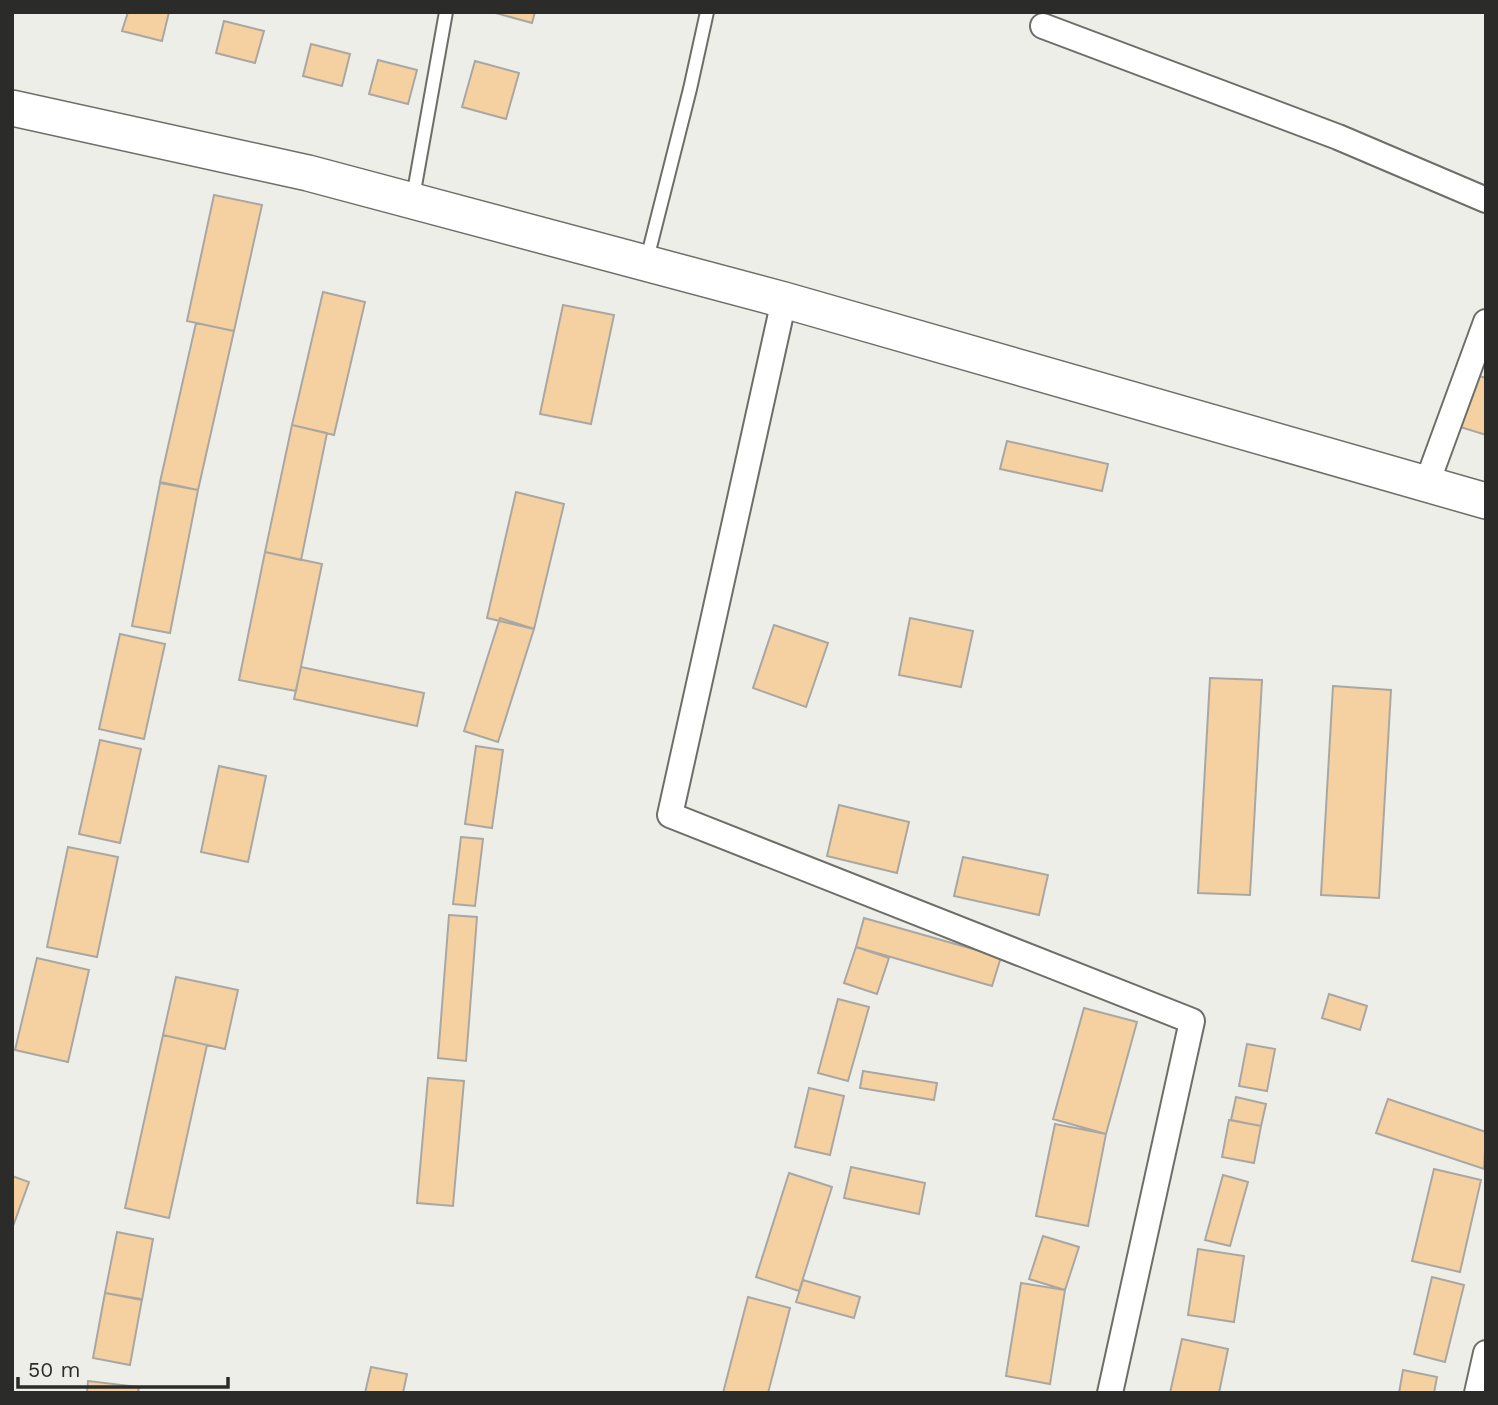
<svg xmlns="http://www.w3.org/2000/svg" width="1498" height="1405" font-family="'Work Sans',sans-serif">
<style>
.building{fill:#f5d1a1;stroke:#aaa7a3;stroke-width:2}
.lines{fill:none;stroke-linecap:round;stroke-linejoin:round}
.lane-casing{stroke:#6e6e69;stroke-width:16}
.street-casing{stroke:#6e6e69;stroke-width:28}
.secondary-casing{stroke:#6e6e69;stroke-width:38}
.lane{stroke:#fff;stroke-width:12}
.street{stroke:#fff;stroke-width:24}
.secondary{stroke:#fff;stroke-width:35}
</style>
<rect width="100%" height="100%" fill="#eeeee8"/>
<path class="building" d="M128,12H169L162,41L122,31Z
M492,12H535L532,23Z
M224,21L264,31L255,63L216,53Z
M311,44L350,54L342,86L303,76Z
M378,60L417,70L408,104L369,94Z
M475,61L519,73L506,119L462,107Z
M214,195L262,205L234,331L187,321Z
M323,292L365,302L334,435L292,425Z
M563,305L614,315L591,424L540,414Z
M196,323L234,331L198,490L160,482Z
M1470,373L1486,378V435L1454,425Z
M292,425L327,433L301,560L265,552Z
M1007,441L1108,464L1102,491L1000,469Z
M160,483L198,490L170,633L132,626Z
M516,492L564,504L534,629L487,618Z
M265,552L322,564L296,691L239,680Z
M500,618L534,629L498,742L464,731Z
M910,618L973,631L961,687L899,675Z
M774,625L828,643L806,707L753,688Z
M120,634L165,644L144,739L99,729Z
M301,667L424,693L417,726L294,699Z
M1210,678L1262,680L1250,895L1198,893Z
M1333,686L1391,690L1379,898L1321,895Z
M100,740L141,749L120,843L79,834Z
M476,746L503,750L492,828L465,824Z
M219,766L266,776L248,862L201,852Z
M839,805L909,822L897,873L827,856Z
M461,837L483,839L475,906L453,904Z
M68,847L118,857L97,957L47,947Z
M963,857L1048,875L1039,915L954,896Z
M449,915L477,917L466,1061L438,1058Z
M864,918L1001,957L992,986L856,947Z
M856,947L889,958L877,994L844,983Z
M37,958L89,970L68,1062L15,1050Z
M176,977L238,990L225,1049L163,1035Z
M1329,994L1367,1006L1360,1030L1322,1018Z
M838,999L869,1007L848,1081L818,1073Z
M1084,1008L1137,1022L1106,1134L1053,1119Z
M163,1035L207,1045L169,1218L125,1208Z
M1247,1044L1275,1049L1267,1091L1239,1086Z
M863,1071L937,1083L934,1100L860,1088Z
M428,1078L464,1081L453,1206L417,1203Z
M809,1088L844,1096L830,1155L795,1147Z
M1236,1097L1266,1104L1261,1126L1231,1120Z
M1388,1099L1486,1132L1484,1169L1376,1133Z
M1229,1120L1261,1126L1254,1163L1222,1157Z
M1055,1124L1106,1134L1088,1226L1036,1216Z
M851,1167L925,1183L919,1214L844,1198Z
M1434,1169L1481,1180L1460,1272L1412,1261Z
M789,1173L832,1187L799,1291L756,1277Z
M1223,1175L1248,1182L1230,1246L1205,1240Z
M12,1176L29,1182L12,1229Z
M117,1232L153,1239L142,1300L105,1293Z
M1043,1236L1079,1247L1065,1290L1029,1279Z
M1198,1249L1244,1256L1234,1322L1188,1315Z
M1432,1277L1464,1285L1445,1362L1414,1354Z
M803,1280L860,1297L854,1318L796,1302Z
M1021,1283L1065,1290L1050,1384L1006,1376Z
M105,1293L142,1299L130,1365L93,1358Z
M748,1297L790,1308L768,1393H723Z
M1182,1339L1228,1349L1219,1393H1170Z
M371,1367L407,1374L403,1393H365Z
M1403,1370L1437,1377L1434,1393H1399Z
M88,1381L139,1387L138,1393H87Z"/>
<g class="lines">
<defs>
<path id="lane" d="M413,197L446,12
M646,263L690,89L707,12"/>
<path id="street" d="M1043,26L1338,137L1486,200
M784,300L670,815L1192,1021L1110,1393
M1427,483L1486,322
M1477,1393L1486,1353"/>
<path id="secondary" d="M12,108L308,173L784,300L1486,501"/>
</defs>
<use href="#lane" class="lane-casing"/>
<use href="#street" class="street-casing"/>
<use href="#secondary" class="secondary-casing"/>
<use href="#lane" class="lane"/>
<use href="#street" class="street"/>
<use href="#secondary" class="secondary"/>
</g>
<rect width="1498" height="1405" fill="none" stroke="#2b2b29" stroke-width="28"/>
<path d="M18 1377v10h210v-10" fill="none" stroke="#2b2b29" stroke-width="3.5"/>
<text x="28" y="1377" font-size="21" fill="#2b2b29" stroke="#eeeee8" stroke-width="5" paint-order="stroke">50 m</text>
</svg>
